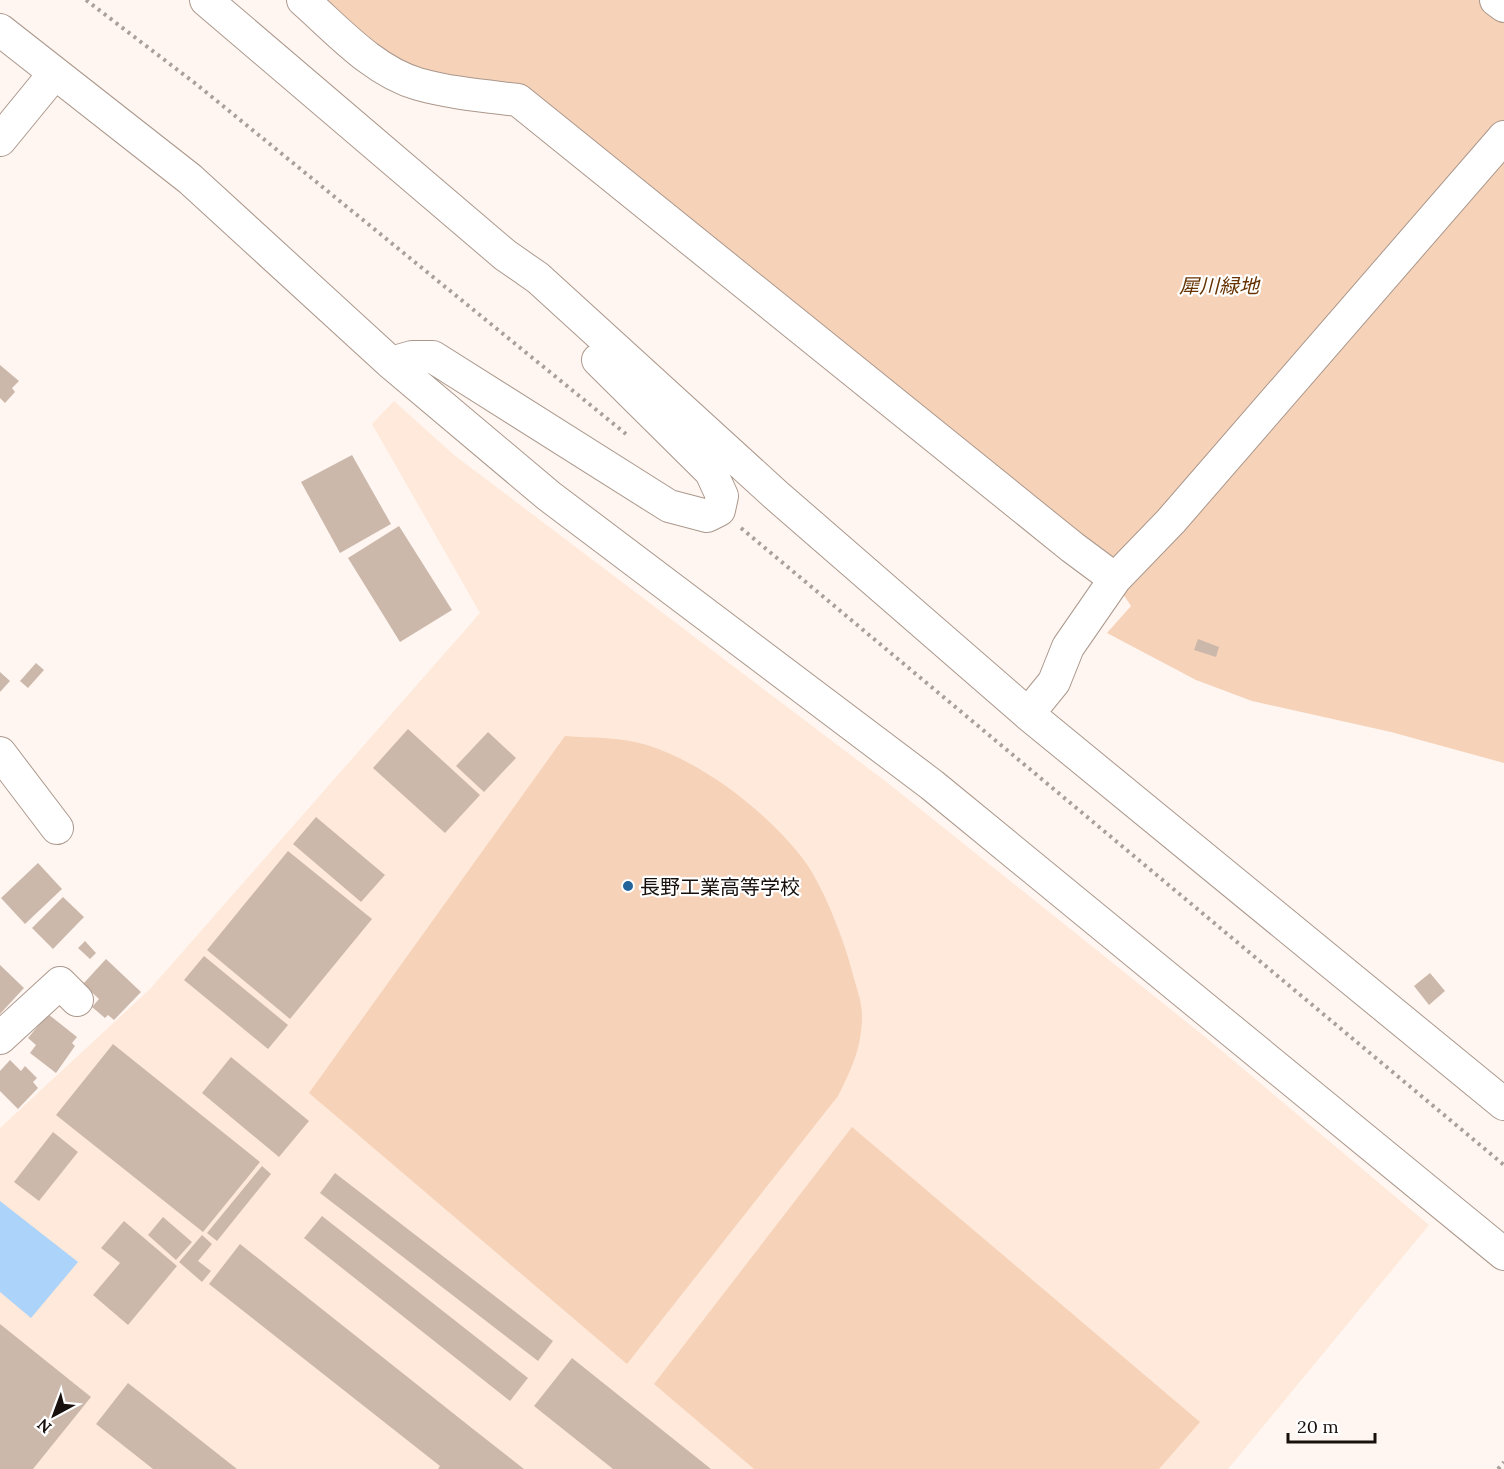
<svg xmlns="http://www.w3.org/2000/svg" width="1504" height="1469" font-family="Lora,'Noto Sans JP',serif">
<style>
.built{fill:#ffe9da}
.green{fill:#f6d2b9}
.water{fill:#acd3fa}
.building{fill:#ccb8ab}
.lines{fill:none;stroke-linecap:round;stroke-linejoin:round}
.minor-casing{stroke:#ab988c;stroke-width:34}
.path{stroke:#a8a09b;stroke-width:4;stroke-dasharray:3 4.5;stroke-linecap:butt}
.minor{stroke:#fff;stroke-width:32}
.poi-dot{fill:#24649a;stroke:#fff;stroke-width:2}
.labels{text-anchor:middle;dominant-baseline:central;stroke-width:4.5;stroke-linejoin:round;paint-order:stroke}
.park-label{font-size:20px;font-style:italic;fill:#673301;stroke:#fff}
.poi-label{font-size:20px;fill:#17100c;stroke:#fff;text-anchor:start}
</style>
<rect width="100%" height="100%" fill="#fff6f1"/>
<path class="built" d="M394,401L454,455L889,784L1204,1036L1429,1225L1228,1469H0V1128L150,989L480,613L372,424Z"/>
<path class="green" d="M321,0H1504V763L1391,732L1252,701L1196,680L1107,633L1131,606L1095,552L739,257L626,173L548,105L422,74L373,47Z
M565,736C591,738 622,737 647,745C703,763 763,809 800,855C822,882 843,937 852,971C855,984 862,1001 862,1015C862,1047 852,1068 838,1096L627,1364L309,1093Z
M852,1127L1200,1422L1159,1469H754L654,1384Z"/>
<path class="water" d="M0,1201L78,1262L31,1318L0,1292Z"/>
<path class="building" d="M0,365L19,381L12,388L15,392L5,403L0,398Z
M352,455L391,524L340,553L301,482Z
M399,526L452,610L400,642L348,558Z
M1198,639L1219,647L1216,657L1194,650Z
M36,663L44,670L28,688L20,681Z
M0,672L10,681L0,692Z
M408,729L480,795L445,833L373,768Z
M488,732L516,758L484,792L456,766Z
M316,817L385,875L361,902L293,844Z
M288,851L372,919L290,1019L207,950Z
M38,863L62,889L25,924L1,898Z
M63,897L84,917L53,949L32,928Z
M85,941L96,953L90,959L78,948Z
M204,956L288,1025L268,1049L184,980Z
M106,959L141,992L114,1020L108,1015L105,1018L92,1007L99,999L83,984Z
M0,965L24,988L0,1014Z
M1430,973L1445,991L1429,1005L1414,986Z
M48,1014L77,1037L72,1043L75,1046L56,1073L30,1053L36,1045L28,1038Z
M113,1044L260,1162L203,1232L56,1115Z
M231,1057L309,1121L279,1157L202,1093Z
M10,1060L21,1071L25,1066L37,1078L33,1082L38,1088L18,1109L0,1091V1071Z
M53,1132L78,1152L39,1201L14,1182Z
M262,1166L271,1174L217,1241L207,1233Z
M335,1173L553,1341L538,1361L320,1193Z
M322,1216L528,1378L510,1401L304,1238Z
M163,1217L192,1242L176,1260L148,1235Z
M124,1221L177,1266L128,1325L93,1295L120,1263L101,1248Z
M202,1235L212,1244L198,1261L211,1271L202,1282L179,1262Z
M240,1244L473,1429L524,1469H438L440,1466L209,1284Z
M0,1324L91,1397L33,1469H0Z
M572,1358L711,1469H613L534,1406Z
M128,1383L237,1469H153L96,1424Z"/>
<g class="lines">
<defs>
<path id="minor" d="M206,0L505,255L538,278L776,495L1028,714L1504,1104
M303,0C337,30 373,71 418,84C450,93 485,96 518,100L1072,547L1115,579L1171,521L1504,137
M1496,0L1504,6
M0,30L190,179L391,363L549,496L932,785L1504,1254
M0,140L54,74
M391,363L412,357H433L669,506L707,516L719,510L722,496L711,472L598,360
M1028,714L1054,682L1068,647L1115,579
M0,753L57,828
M0,1038L60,983L77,1000"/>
</defs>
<use href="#minor" class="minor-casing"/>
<path class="path" d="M86,0L196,84L626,434
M741,528L1504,1165
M1498,1469L1504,1462"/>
<use href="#minor" class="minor"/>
</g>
<circle class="poi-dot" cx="628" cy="886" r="6"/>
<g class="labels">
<g class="park-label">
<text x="1219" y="285">犀川緑地</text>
</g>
<g class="poi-label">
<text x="640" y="886">長野工業高等学校</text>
</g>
</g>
<g transform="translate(54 1415) rotate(221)" stroke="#ffffff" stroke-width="4.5" paint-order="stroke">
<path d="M0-4.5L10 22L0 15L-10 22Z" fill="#17100c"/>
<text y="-9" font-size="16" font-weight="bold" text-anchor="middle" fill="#17100c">N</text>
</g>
<path d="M1288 1433v9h87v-9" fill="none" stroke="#17100c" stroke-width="3"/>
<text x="1297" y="1433" font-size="18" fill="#17100c" stroke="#ffffff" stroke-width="4.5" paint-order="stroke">20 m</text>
</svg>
